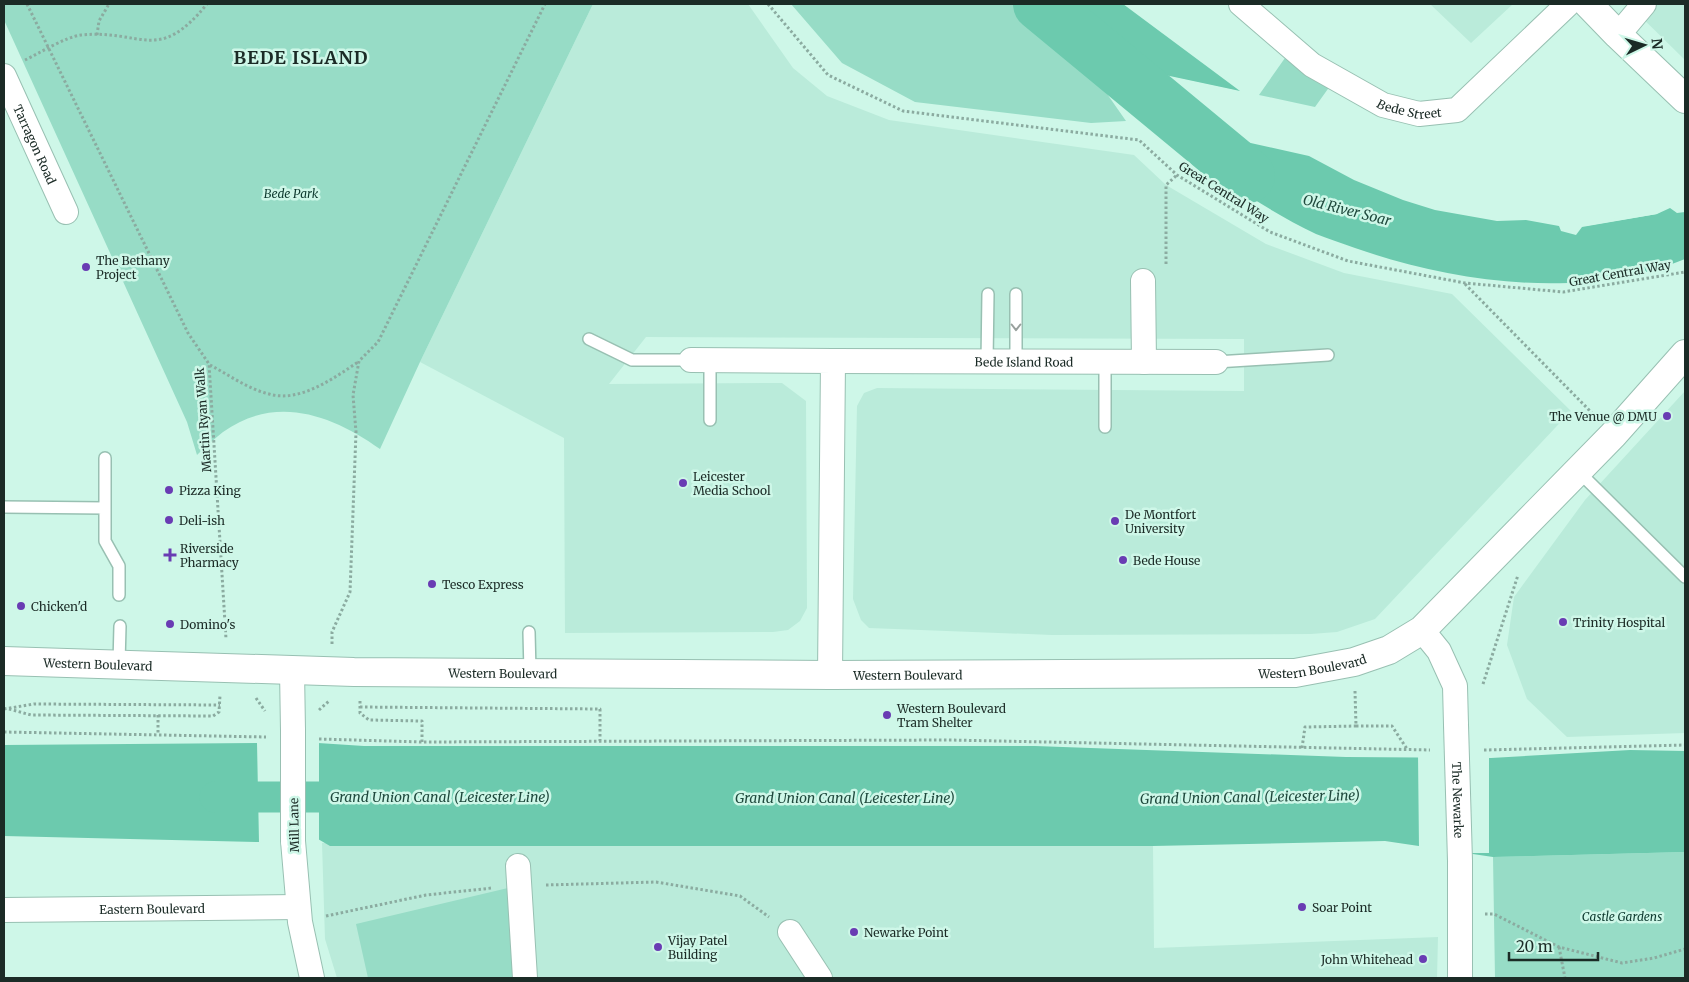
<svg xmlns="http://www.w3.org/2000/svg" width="1689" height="982" font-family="Merriweather,serif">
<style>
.built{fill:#baebda}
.green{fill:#97dcc6}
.water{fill:#6ccaae}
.pier{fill:#cef7e8}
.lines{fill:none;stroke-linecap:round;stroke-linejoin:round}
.canal{stroke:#6ccaae;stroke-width:31}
.river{stroke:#6ccaae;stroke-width:54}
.lane-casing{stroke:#98c0b2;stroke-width:14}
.street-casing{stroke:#98c0b2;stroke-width:26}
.secondary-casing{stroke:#98c0b2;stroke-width:30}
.path{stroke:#8baba0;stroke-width:3;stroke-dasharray:2.5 2.5;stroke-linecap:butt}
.lane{stroke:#fff;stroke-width:11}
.street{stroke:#fff;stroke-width:24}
.secondary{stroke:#fff;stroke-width:28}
.street-bridge-casing{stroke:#98c0b2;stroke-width:26;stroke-linecap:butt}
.street-bridge{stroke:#fff;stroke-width:24}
.oneway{stroke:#98a09d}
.poi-dot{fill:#693cb3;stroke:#cef7e8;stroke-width:2}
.labels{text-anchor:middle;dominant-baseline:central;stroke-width:5;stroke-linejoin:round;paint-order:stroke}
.street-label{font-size:12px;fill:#1b2b26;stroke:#cef7e8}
.park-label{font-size:12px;font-style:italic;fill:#0d392e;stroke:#cef7e8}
.poi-label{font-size:12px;fill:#1b2b26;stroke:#cef7e8;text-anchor:start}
.water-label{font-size:14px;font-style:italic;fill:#1f493d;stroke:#cef7e8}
.district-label{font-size:18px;font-weight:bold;letter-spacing:1px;fill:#1b2b26;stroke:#cef7e8}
</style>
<rect width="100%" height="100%" fill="#cef7e8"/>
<path class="built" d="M593,4H748L793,68L827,96L889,120L1134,155L1166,185L1266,244L1344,273L1452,294L1571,411L1375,619L1337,632L1311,634L1052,635L869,628L861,620L853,599L857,406L864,393L877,388L1244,391V339L646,337L609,384L782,383L806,401L807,608L800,621L788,630L773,632L565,633L564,438L420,362Z
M1430,4H1513L1471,43Z
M1628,4H1685V60Z
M1685,391V733L1567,737L1527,699L1507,645L1514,597L1585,500Z
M322,843L1153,846L1154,948L1438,937L1437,978H337L325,939Z"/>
<path class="green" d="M4,4H593L420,362L380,449C332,415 276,394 223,432C214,439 205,447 197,455L187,422L4,20Z
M791,4H1013L1076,56L1082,58L1126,121L1091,123L915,102L842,63Z
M1292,48L1335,79L1315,107L1259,95Z
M1685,852V978H1495L1493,857Z
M520,885L528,978H368L356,924Z"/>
<path class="water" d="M1013,4H1123L1240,91L1076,56Z
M1138,118L1309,156L1354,180L1403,200L1435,210L1497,221L1526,220L1559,226L1561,231L1576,235L1582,227L1657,214L1670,208L1677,213L1685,212V259C1585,301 1455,283 1355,248C1342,243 1328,239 1316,234C1252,203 1195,160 1138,118Z
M257,743L259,842L4,836V745Z
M318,743L364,746H1035L1346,757L1491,758L1630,750L1685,751V852L1493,857L1385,841L1153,846H330L318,839Z"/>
<path class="pier" d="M1082,58L1242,92L1239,94L1081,60Z
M1658,211L1657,214L1585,226L1583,224Z
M259,741L261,842L259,845Z
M317,741H319V843L315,839Z
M1418,754L1489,755V853H1449L1419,848Z"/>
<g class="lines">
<path class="canal" d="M215,797H360"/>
<path class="river" d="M1040,4L1248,176"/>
<defs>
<path id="lane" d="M589,339L632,360H691
M987,361L988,294
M1016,361V294
M1105,361V427
M1216,362L1328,355
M710,420V360
M105,458V541L119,566V595
M1578,471L1685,577
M4,507L105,508
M529,632L530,672
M119,663L120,626"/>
<g id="street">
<path id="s1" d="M1241,4L1312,65L1383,105L1419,114L1457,110L1568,4"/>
<path d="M1618,35L1644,4"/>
<path id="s2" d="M4,76L66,212"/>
<path d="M1143,281L1144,362"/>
<path d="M691,360L833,361L830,675"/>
<path id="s3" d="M833,361L1216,362"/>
<path d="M1422,630L1439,651L1455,686L1456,725"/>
<path d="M292,670L293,731"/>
<path d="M293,841L300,922L312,978"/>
<path d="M518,866L525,978"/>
<path id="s4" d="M4,910L298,907"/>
<path d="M790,932L820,978"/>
<path d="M1460,978V861"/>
</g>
<g id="secondary">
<path d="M1588,4L1618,35L1685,99"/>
<path id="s5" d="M4,661L354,672L830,675L1295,673L1354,662L1389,650L1422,630L1613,435L1685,354"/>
</g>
</defs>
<use href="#lane" class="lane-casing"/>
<use href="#street" class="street-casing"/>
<use href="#secondary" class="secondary-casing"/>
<path class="path" d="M27,4L188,333L209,364L226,639
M768,4L828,75L903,111L1139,140L1177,175L1270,232L1348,261L1465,283L1563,292L1685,272
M97,35L99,21L109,4
M25,60C40,53 65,37 81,35C143,29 157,65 207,4
M1166,264V185L1177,175
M1465,284L1594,415
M210,365C229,375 248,389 269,394C300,403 334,378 358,362
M332,644V632L350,592L356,432L353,395L359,361L378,342L545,4
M1483,684L1518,575
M1355,691L1356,726H1392L1407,749
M256,698L265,711
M360,701V713L369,720L422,721V742
M360,707L600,709V741
M4,709L34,704L220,705
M9,709L31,715L213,716L219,712L220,695
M319,710L329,701
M158,715V734
M4,732L266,737
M319,739L422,742L950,740L1430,750
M1302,748L1305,727L1356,726
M1484,750L1685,745
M546,885L656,882L740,896L769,917
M1485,914H1494L1559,947L1622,963L1654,958L1685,949
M326,916L426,895L492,888
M1559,947L1565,978"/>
<use href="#lane" class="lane"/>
<use href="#street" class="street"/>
<use href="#secondary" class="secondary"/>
<defs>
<g id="street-bridge">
<path id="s6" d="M1456,725L1460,861"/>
<path d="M293,731V841"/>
</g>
</defs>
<use href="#street-bridge" class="street-bridge-casing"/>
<use href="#street-bridge" class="street-bridge"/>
</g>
<defs><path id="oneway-chevron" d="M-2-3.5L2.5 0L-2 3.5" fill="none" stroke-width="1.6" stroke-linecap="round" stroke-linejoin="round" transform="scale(1.25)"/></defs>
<use class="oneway" href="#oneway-chevron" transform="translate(1016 327) rotate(90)"/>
<g class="poi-dot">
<circle cx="86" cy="267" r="5"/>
<circle cx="1667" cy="416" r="5"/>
<circle cx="683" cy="483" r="5"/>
<circle cx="169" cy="490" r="5"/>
<circle cx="169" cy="520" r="5"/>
<circle cx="1115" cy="521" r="5"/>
<path d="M167.5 547.5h5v5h5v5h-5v5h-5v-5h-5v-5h5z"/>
<circle cx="1123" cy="560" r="5"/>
<circle cx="432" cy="584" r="5"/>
<circle cx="21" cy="606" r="5"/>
<circle cx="1563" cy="622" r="5"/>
<circle cx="170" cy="624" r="5"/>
<circle cx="887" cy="715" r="5"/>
<circle cx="1302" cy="907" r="5"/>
<circle cx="854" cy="932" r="5"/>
<circle cx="658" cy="947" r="5"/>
<circle cx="1423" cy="959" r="5"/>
</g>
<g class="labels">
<g class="street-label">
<text stroke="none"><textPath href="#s1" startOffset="202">Bede Street</textPath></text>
<text stroke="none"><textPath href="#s2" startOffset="75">Tarragon Road</textPath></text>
<text transform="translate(1224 192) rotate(32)">Great Central Way</text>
<text transform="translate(1620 273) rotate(-10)">Great Central Way</text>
<text stroke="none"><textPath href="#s3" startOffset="191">Bede Island Road</textPath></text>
<text transform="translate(203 420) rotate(-94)">Martin Ryan Walk</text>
<text stroke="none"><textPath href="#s5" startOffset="94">Western Boulevard</textPath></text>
<text stroke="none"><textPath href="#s5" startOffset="1309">Western Boulevard</textPath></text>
<text stroke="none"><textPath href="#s5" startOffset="499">Western Boulevard</textPath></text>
<text stroke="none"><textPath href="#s5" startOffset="904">Western Boulevard</textPath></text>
<text stroke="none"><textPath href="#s6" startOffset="75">The Newarke</textPath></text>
<text transform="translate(294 825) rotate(-91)">Mill Lane</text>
<text stroke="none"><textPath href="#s4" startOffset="148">Eastern Boulevard</textPath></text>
</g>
<g class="park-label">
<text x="291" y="193">Bede Park</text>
<text x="1622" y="916">Castle Gardens</text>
</g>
<g class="poi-label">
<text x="96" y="260">The Bethany<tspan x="96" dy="14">Project</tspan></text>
<text x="1657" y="416" text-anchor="end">The Venue @ DMU</text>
<text x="693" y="476">Leicester<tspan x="693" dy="14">Media School</tspan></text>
<text x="179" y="490">Pizza King</text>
<text x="1125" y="514">De Montfort<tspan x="1125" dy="14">University</tspan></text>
<text x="179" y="520">Deli-ish</text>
<text x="180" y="548">Riverside<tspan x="180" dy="14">Pharmacy</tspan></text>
<text x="1133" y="560">Bede House</text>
<text x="442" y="584">Tesco Express</text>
<text x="31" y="606">Chicken'd</text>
<text x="1573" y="622">Trinity Hospital</text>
<text x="180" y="624">Domino's</text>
<text x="897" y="708">Western Boulevard<tspan x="897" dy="14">Tram Shelter</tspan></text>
<text x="1312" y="907">Soar Point</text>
<text x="864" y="932">Newarke Point</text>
<text x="668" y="940">Vijay Patel<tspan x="668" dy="14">Building</tspan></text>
<text x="1413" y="959" text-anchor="end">John Whitehead</text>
</g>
<g class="water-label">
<text transform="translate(1347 210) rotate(14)">Old River Soar</text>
<text x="440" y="797">Grand Union Canal (Leicester Line)</text>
<text transform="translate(1250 797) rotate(-1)">Grand Union Canal (Leicester Line)</text>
<text x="845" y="798">Grand Union Canal (Leicester Line)</text>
</g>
<g class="district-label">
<text x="301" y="57">BEDE ISLAND</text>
</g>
</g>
<rect width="1689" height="982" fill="none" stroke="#1b2b26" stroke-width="10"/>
<g transform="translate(1644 45) rotate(85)" stroke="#cef7e8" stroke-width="4" paint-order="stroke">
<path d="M0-4L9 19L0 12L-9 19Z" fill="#1b2b26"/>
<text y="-8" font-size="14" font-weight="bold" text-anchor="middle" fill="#1b2b26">N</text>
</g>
<path d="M1509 952v8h89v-8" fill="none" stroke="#1b2b26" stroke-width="2.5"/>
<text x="1516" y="952" font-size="15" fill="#1b2b26" stroke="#cef7e8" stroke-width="4" paint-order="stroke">20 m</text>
</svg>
